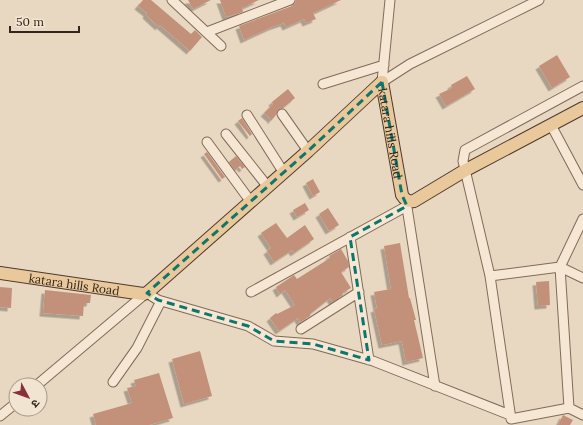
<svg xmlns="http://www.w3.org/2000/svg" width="583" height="425" font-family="Lora,'Noto Sans Devanagari',serif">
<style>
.building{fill:#c3907a;filter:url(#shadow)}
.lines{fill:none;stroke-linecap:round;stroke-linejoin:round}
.minor-casing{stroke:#806a5a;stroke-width:11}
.major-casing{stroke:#4e3a2e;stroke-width:14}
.minor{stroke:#f5e7d3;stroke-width:9}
.major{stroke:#e9c89b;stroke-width:12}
.marked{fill:none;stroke:#0f766e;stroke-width:3;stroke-dasharray:8 5;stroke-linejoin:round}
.labels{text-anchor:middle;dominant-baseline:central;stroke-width:3;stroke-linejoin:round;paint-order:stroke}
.street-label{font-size:12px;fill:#31251d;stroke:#f1e4d0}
</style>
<defs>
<filter id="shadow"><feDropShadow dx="-3.5" dy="3.5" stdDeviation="0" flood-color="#0004"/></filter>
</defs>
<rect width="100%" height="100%" fill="#e9d8c1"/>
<path class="building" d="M143,0H151L191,34L195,30L202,37L190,51L160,25L159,27L146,15L147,13L138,6Z
M188,0H211L193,9Z
M220,0H259L242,8L243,12L226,17Z
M296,0H341L313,13L316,19L306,23L304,19L286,27L284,23L272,27L244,40L239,26L292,6L295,3Z
M557,55L570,77L552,88L539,66Z
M467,76L475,89L446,106L439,94L452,88L451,85Z
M288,89L295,98L283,108L278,109L276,115L271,121V119L264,113L273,104L272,102Z
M242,118L252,134L250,136L238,121Z
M207,152L225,177L222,179L204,154Z
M236,156L245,167L242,169L240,166L235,170L229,162Z
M313,179L320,192L313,196L306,183Z
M305,203L309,210L297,217L293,210Z
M328,208L339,225L329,231L319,214Z
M276,223L287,238L305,225L314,239L294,253L292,250L274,262L267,251L271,248L261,233Z
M400,243L409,298H410L416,320H414L423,358L406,362L402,341L382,345L374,309L377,308L374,292L391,289L384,246Z
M341,249L348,261L349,267L341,272L351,288L342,293L343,295L333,302L330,298L310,314V316L300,322L298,318L279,331L270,318L276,313L277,314L295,305L285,290L280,294L276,287L294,275L297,279L330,258L329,256Z
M549,281L550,305L538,306L536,282Z
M0,287L12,288L11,308L0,307Z
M45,290L91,295L90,303H84L83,316L43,313Z
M200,351L212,396L184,404L172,359Z
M159,373L173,418L149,425H96L93,414L132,403L127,388L136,386L134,380Z
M563,415L573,420L570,425H558Z"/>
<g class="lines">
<defs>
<path id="minor" d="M172,0L221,46
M207,32L290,0
M382,82L410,64L539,0
M382,82L390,0
M323,84L384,65
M583,86L465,150L463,161L490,276L511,419L569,408L583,415
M282,114L308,151
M247,115L284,173
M551,125L583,185
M226,134L268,187
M207,142L251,202
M406,201L435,386
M350,237L369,360
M490,276L560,267L583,278
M251,292L407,206
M147,293L158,300L248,326L274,341L313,344L373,361L510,415
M301,329L359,292
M113,382L137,348L161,301
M37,385L145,294
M569,408L560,267L583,219
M0,416L16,403"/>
<g id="major">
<path id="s1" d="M382,82L402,195C405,200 408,202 414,201L464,171L583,108"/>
<path id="s2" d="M0,273L143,294L147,293L308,151L382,82"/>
</g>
</defs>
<use href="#minor" class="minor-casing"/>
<use href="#major" class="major-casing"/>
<use href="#minor" class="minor"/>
<use href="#major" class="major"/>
</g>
<path class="marked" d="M382,82L402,195L407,206L350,237L369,360L313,344L274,341L248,326L158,300L147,293L308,151Z"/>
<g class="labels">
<g class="street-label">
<text stroke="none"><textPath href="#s1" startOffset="52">katara hills Road</textPath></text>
<text stroke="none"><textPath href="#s2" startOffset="75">katara hills Road</textPath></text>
</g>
</g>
<g transform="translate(28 397) rotate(131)"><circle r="19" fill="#f1e4d0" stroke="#a49888"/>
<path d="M0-3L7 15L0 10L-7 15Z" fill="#89303b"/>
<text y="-6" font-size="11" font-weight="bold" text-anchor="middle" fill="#31251d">उ</text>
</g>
<path d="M10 26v6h69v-6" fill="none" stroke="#31251d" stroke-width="2"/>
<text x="16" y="26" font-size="12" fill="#31251d" stroke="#f1e4d0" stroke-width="3" paint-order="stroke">50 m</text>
</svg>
